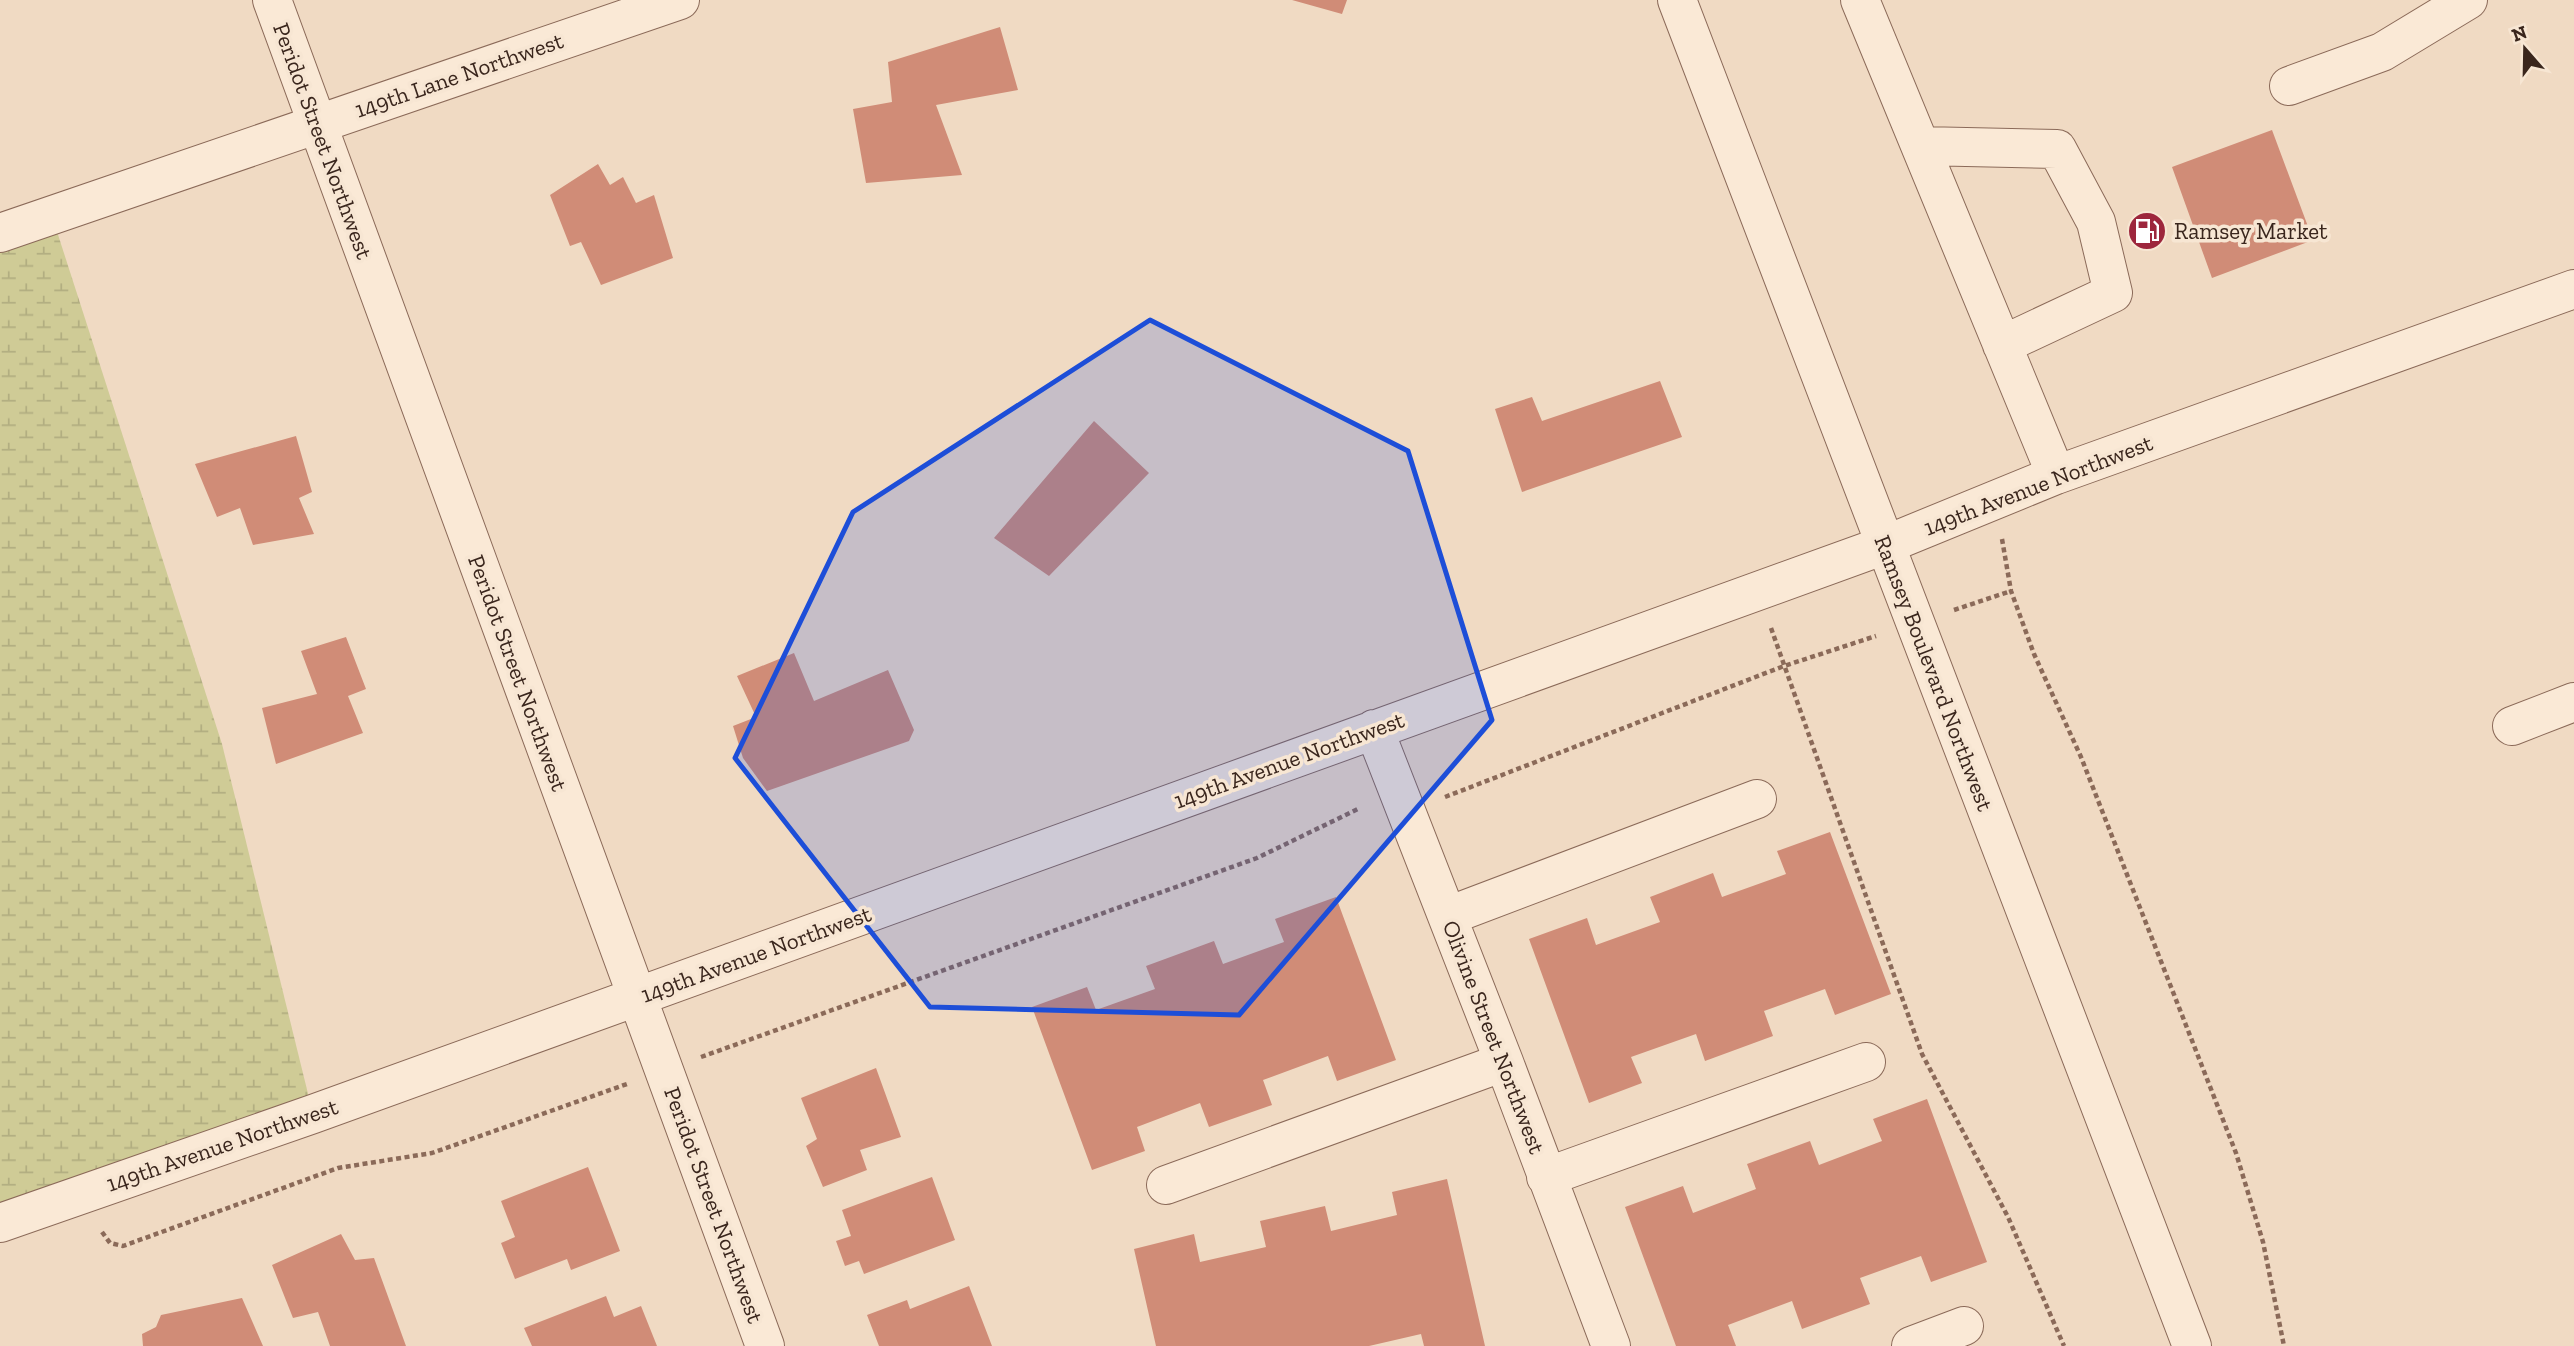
<svg xmlns="http://www.w3.org/2000/svg" width="2574" height="1346" font-family="'Zilla Slab',serif">
<style>
.wetland{fill:url(#wetland-marsh)}
.building{fill:#d08c77}
.lines{fill:none;stroke-linecap:round;stroke-linejoin:round}
.minor-casing{stroke:#8b6a59;stroke-width:40}
.path{stroke:#8b6a59;stroke-width:4.5;stroke-dasharray:5 3.5;stroke-linecap:butt}
.minor{stroke:#fae9d6;stroke-width:38}
.marked{fill:#1d4ed8;fill-opacity:0.2;stroke:#1d4ed8;stroke-width:5;stroke-linejoin:round}
.labels{text-anchor:middle;dominant-baseline:central;stroke-width:7;stroke-linejoin:round;paint-order:stroke}
.street-label{font-size:23px;fill:#3a261d;stroke:#f7e6d3}
.poi-label{font-size:23px;fill:#3a261d;stroke:#f7e6d3;text-anchor:start}
</style>
<defs>
<pattern id="wetland-marsh" width="20" height="14" patternUnits="userSpaceOnUse" patternTransform="scale(1.75)"><rect width="20" height="14" fill="#cfcb96"/><path d="M1 5h8M5 5V1M11 12h8M15 12V8" fill="none" stroke="#b2ae81"/></pattern>
</defs>
<rect width="100%" height="100%" fill="#f0dac3"/>
<path class="wetland" d="M52,216L222,744L313,1114L0,1228V233Z"/>
<path class="building" d="M1292,0H1347L1342,14Z
M1000,27L1018,90L936,105L962,175L866,183L853,109L892,102L888,62Z
M2272,130L2313,240L2212,278L2172,167Z
M598,164L610,185L623,177L636,203L654,195L673,258L601,285L581,242L570,246L550,195Z
M1660,381L1682,437L1522,492L1495,409L1532,397L1542,421Z
M1094,421L1149,473L1049,576L994,538Z
M296,436L312,492L299,498L314,534L253,545L240,508L217,517L195,464Z
M346,637L366,689L348,696L363,733L276,764L262,708L317,694L301,651Z
M794,653L814,701L888,670L914,730L909,741L767,791L743,758L733,726L756,717L737,676Z
M1830,832L1891,994L1835,1015L1825,989L1764,1011L1773,1036L1705,1061L1696,1034L1631,1057L1642,1083L1589,1103L1529,939L1587,918L1596,945L1660,922L1650,897L1713,873L1722,897L1786,874L1777,851Z
M1336,897L1396,1060L1337,1081L1328,1056L1263,1080L1272,1105L1209,1127L1200,1103L1137,1127L1145,1151L1092,1170L1032,1007L1087,987L1096,1010L1155,989L1146,966L1214,941L1223,964L1284,942L1275,919Z
M876,1068L901,1137L860,1150L867,1170L823,1187L806,1146L817,1139L801,1098Z
M1927,1099L1987,1262L1931,1282L1921,1256L1860,1278L1870,1304L1802,1329L1792,1301L1728,1325L1736,1346H1676L1625,1207L1683,1186L1693,1213L1756,1189L1747,1164L1810,1141L1819,1165L1882,1141L1873,1119Z
M588,1167L620,1251L571,1270L567,1259L515,1279L501,1243L515,1237L501,1201Z
M932,1177L955,1240L864,1274L859,1261L845,1266L836,1241L851,1236L842,1210Z
M1447,1179L1485,1346H1424L1421,1334L1369,1346H1156L1134,1249L1194,1234L1200,1262L1266,1247L1260,1221L1325,1206L1331,1231L1397,1215L1392,1192Z
M341,1234L355,1260L374,1258L406,1346H330L318,1312L293,1318L272,1265Z
M969,1286L992,1346H879L867,1315L907,1300L910,1309Z
M606,1296L614,1317L641,1306L657,1346H532L524,1328Z
M242,1298L263,1346H143L142,1334L156,1327L161,1315Z"/>
<g class="lines">
<defs>
<path id="minor" d="M272,0L765,1346
M1677,0L2192,1346
M1860,0L2056,475
M2289,86L2382,52L2468,0
M1921,146L2057,149L2096,222L2113,293L2002,345
M0,233L680,0
M2512,726L2574,702
M1374,729L1504,1062L1611,1346
M1448,916L1757,799
M1546,1177L1866,1062
M1166,1185L1504,1062
M0,1223L313,1114L1885,545L2056,475L2574,289
M1911,1346L1964,1326"/>
</defs>
<use href="#minor" class="minor-casing"/>
<path class="path" d="M2002,539L2011,591L2034,654L2081,757L2236,1153L2263,1242L2284,1346
M1954,610L2011,591
M1771,628L1922,1054L2008,1217L2064,1346
M1445,797L1784,666L1876,636
M701,1057L1257,858L1360,808
M102,1232L110,1243L123,1246L338,1168L432,1153L627,1084"/>
<use href="#minor" class="minor"/>
</g>
<path class="marked" d="M1150,320L1408,451L1492,720L1239,1015L930,1007L735,758L853,512Z"/>
<defs>
<symbol id="fuel-disc" viewBox="-11 -11 22 22"><circle r="9.5" fill="#9d263c" stroke="#f7e6d3"/><path d="M-5.5-6h7V0h2V4h1.3V-2.5L3-4.5l.8-.8L6-3V5H2.5V1h-1V6h-7ZM-4.2-4.7v3.2H.2V-4.7Z" fill="#fff"/></symbol>
</defs>
<g fill-rule="evenodd">
<use href="#fuel-disc" x="2125" y="209" width="44" height="44"/>
</g>
<g class="labels">
<g class="street-label">
<text transform="translate(459 75) rotate(-19)">149th Lane Northwest</text>
<text transform="translate(323 141) rotate(70)">Peridot Street Northwest</text>
<text transform="translate(2038 485) rotate(-21)">149th Avenue Northwest</text>
<text transform="translate(518 673) rotate(70)">Peridot Street Northwest</text>
<text transform="translate(1934 673) rotate(69)">Ramsey Boulevard Northwest</text>
<text transform="translate(1289 760) rotate(-20)">149th Avenue Northwest</text>
<text transform="translate(756 954) rotate(-20)">149th Avenue Northwest</text>
<text transform="translate(1494 1037) rotate(69)">Olivine Street Northwest</text>
<text transform="translate(222 1145) rotate(-19)">149th Avenue Northwest</text>
<text transform="translate(714 1205) rotate(70)">Peridot Street Northwest</text>
</g>
<g class="poi-label">
<text x="2174" y="231">Ramsey Market</text>
</g>
</g>
<g transform="translate(2525 49) rotate(340)" stroke="#f7e6d3" stroke-width="5" paint-order="stroke">
<path d="M0-5L12 26L0 18L-12 26Z" fill="#3a261d"/>
<text y="-10" font-size="19" font-weight="bold" text-anchor="middle" fill="#3a261d">N</text>
</g>
</svg>
